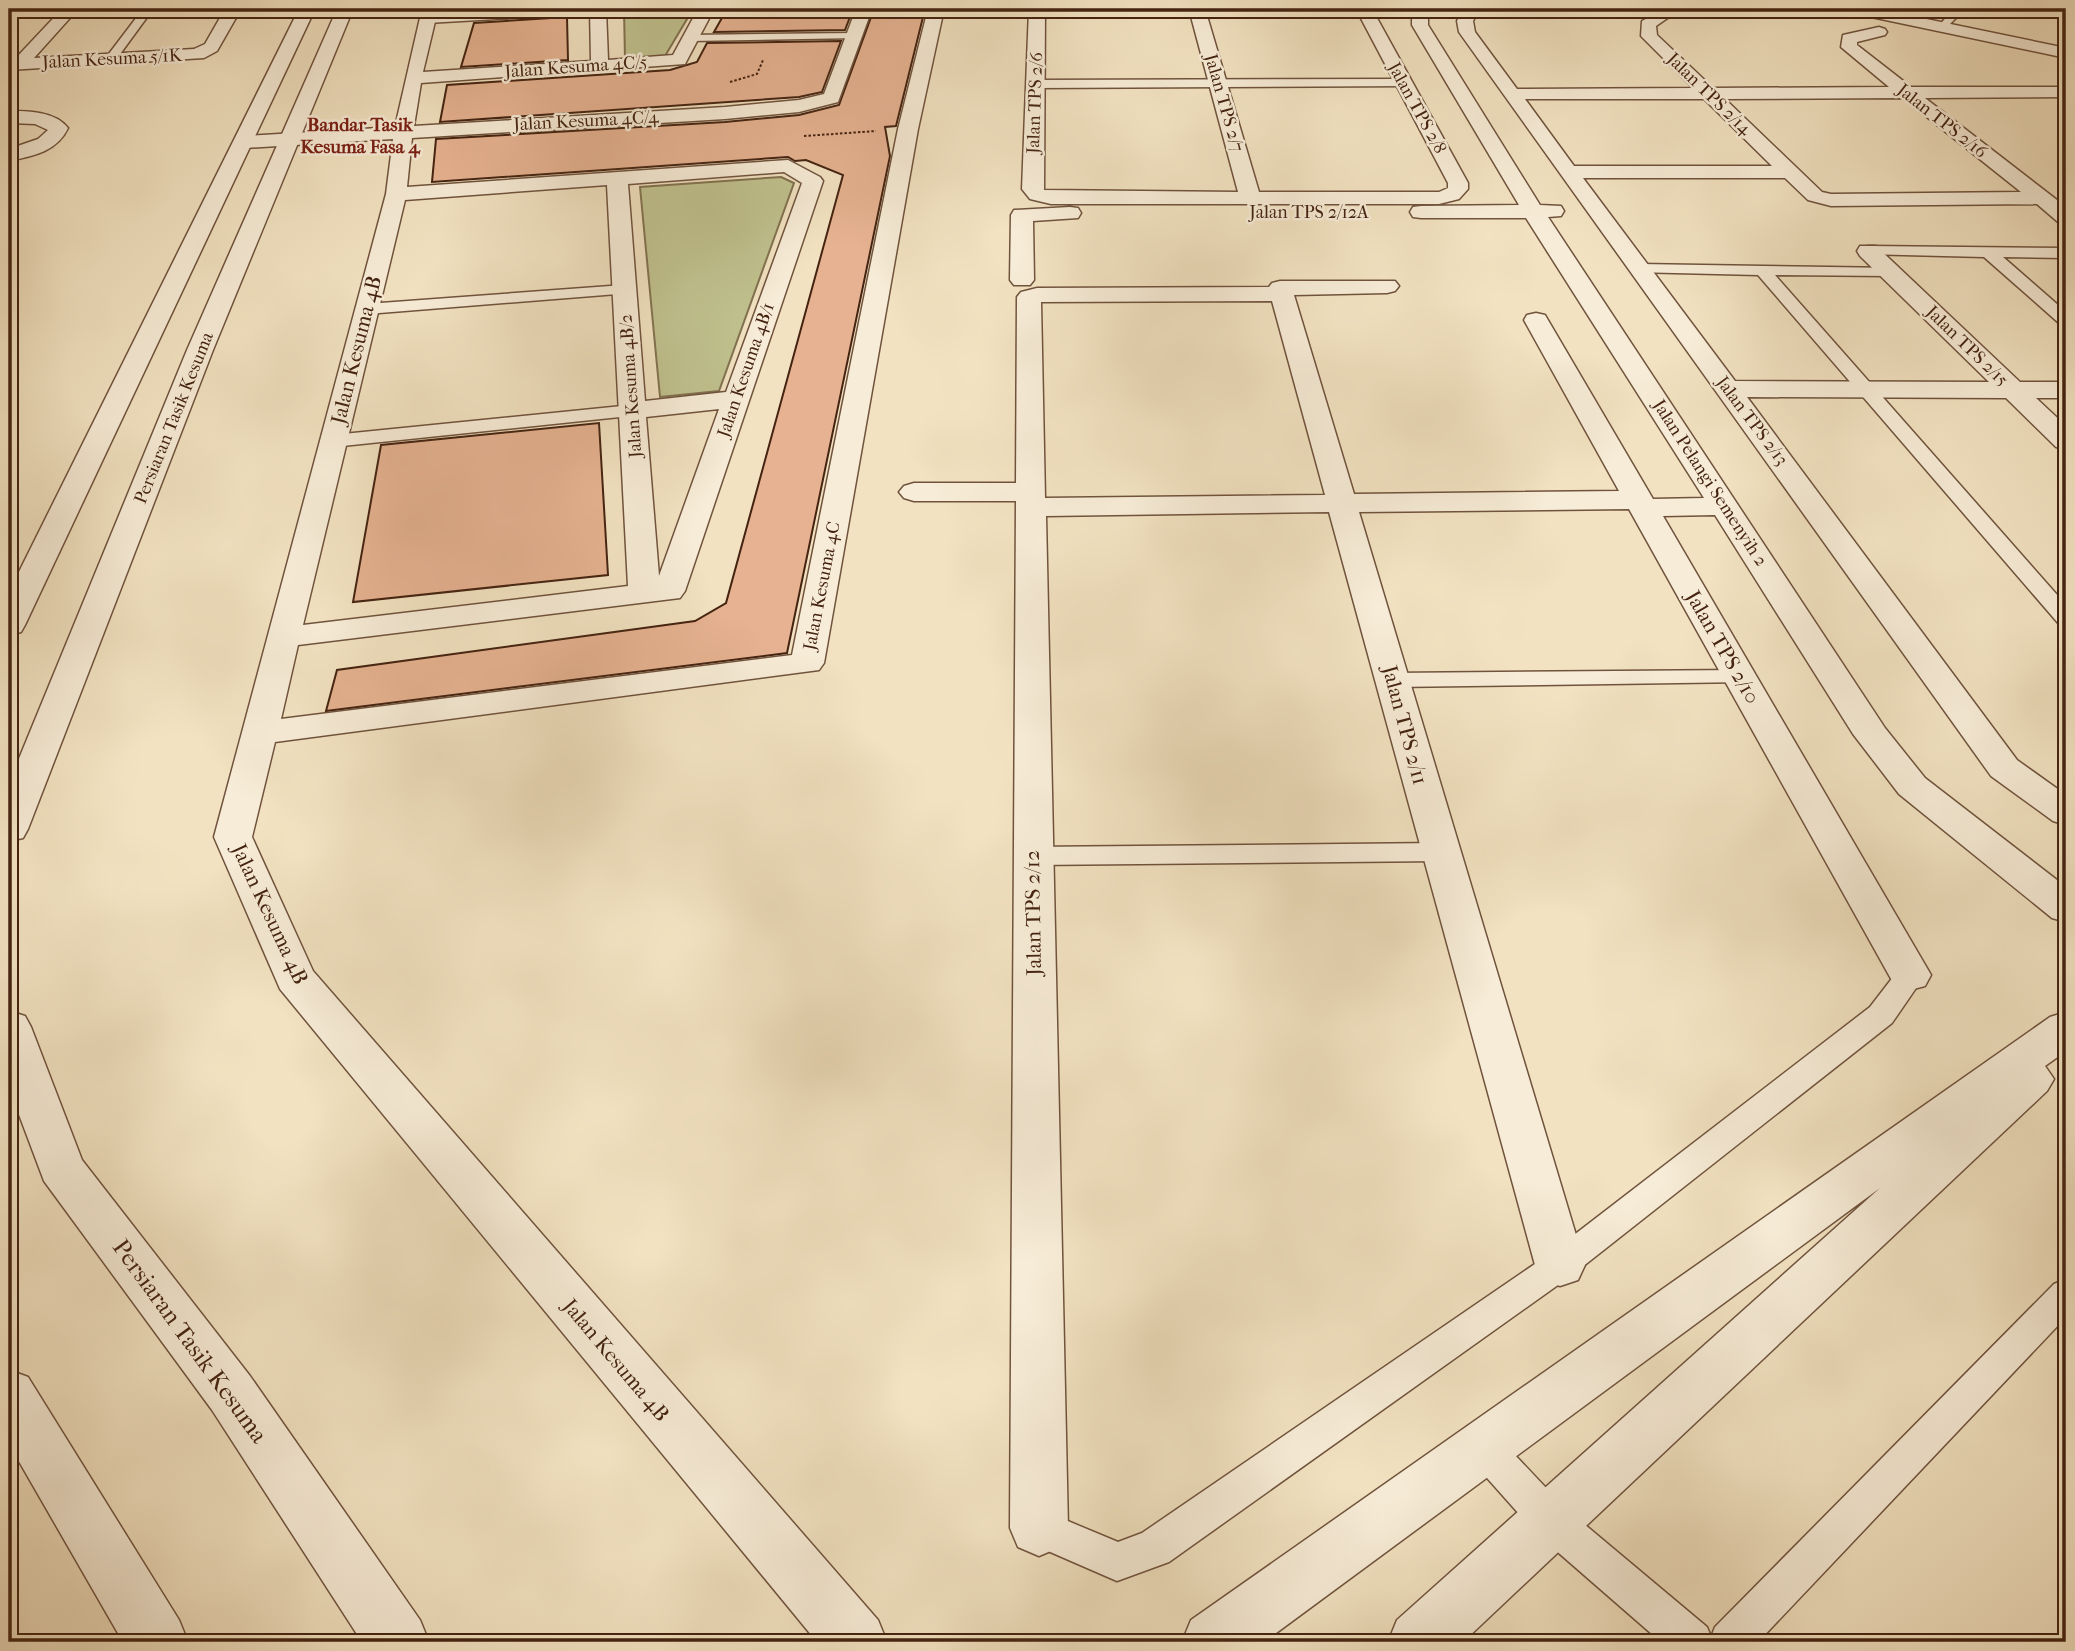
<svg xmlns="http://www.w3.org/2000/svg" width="2075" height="1651" font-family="'IM FELL French Canon',serif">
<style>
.green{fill:#c0c28f;stroke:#827250;stroke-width:2}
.building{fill:#e6b291;stroke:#442311;stroke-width:2}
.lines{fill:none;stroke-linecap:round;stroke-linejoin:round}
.service-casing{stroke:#70533d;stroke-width:3}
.minor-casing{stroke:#70533d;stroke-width:3}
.tertiary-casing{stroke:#70533d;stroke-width:3}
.path{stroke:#442311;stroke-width:2;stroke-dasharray:2.5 2;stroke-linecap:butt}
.service{fill:#f7ecd7;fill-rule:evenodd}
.minor{fill:#f7ecd7;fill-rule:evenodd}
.tertiary{fill:#f7ecd7;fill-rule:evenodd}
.labels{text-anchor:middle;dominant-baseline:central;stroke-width:5;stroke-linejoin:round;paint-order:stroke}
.far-street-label{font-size:18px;fill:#442311;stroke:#f7ecd7}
.far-neighbourhood-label{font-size:19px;font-weight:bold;fill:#7a1f14;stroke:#f7ecd7}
.street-label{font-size:21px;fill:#442311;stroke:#f7ecd7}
.near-street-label{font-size:24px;fill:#442311;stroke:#f7ecd7}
</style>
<rect width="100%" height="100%" fill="#f2e2c1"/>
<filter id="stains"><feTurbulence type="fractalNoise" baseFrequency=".00286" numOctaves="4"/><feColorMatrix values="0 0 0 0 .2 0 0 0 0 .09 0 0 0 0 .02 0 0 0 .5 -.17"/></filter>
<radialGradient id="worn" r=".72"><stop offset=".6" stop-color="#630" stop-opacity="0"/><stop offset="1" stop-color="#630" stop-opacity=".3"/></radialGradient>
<path class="green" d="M624,9H693L665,56L625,59Z
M781,177L794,183L719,391L660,397L640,187Z"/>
<path class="building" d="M727,9H853L845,30L714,32Z
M874,9H925L896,126L885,127L890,156L787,653L326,711L337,670L695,621L726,603L843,175L806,160L795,161L788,157L432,182L436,139L725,122L799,115L839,105Z
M567,17L568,60L461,67L474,23Z
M841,41L822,92L799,97L440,122L447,85L670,70L697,62L707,43Z
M599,423L608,575L353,602L381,445Z"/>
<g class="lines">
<defs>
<path id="service" d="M143,9H153L115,61H107L105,59Z
M564,9L603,10L598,13L427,23L422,20L427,17Z
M1946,9H1956L1960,14L1943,31L1937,28L1949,14Z
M854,33L860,36L858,38L690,41L684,38L690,35Z
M1404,79L1410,83L1408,86L1035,88L1029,84L1035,80Z
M1868,246L2066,248V258L2003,257L2066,312V325L2060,324L1984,257L1863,254L1860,251L1863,248Z
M1639,264L1895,268L1897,271L1889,276L1775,275L2066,605V625L2058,623L1758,275L1633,272L1631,269L1633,266Z
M624,285L630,287L632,290L630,293L367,314L359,309L367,304Z
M632,405L639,407L641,411L639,415L333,447L324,441L333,435Z
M1740,670L1748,672L1752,677L1748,682L1393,687L1385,685L1381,680L1385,675L1393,673Z
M1440,843L1449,846L1453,852L1449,858L1440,861L1032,865L1023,862L1019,856L1023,850L1032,847Z
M1910,965L1920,968L1925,975L1892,1023L1572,1275L1169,1562L1117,1581L1025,1541L1019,1528L1025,1515L1039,1509L1118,1542L1142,1533L1548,1255L1870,1007L1900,968Z
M2066,1279V1317L1758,1642H1661L1537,1534L1471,1460L1465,1448L1471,1436L1484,1431L1497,1436L1565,1508L1707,1627L1711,1637L1715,1627L2054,1284Z"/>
<path id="minor" d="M62,9H78L34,58L194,49L205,44L225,9H241L217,51L204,58L9,70V60L15,59Z
M422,9H438L423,72L591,61L590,9H606L608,60L673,55L698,9H714L685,64L421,83L414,126L725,107L799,100L824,94L856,9H872L838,102L799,112L725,119L412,138L407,187L788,160L820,177L823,181L685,591L680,598L298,645L281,719L792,655L898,129L928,9H944L918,129L824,663L819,670L275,742L252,837L313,971L878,1620L887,1642H817L280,989L214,837L386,194L393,139L245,148L235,142L245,136L395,127ZM784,172L802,183L726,392L645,401L628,184ZM607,185L628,586L303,625L405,200ZM719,409L659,576L646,417Z
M1029,9H1045L1044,190L1238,192L1189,9H1205L1259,192H1439L1448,188V183L1356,9H1372L1468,183V189L1459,199L1439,204H1051L1030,199L1022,189Z
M1417,9H1433L1428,16V25L1540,205L1561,206L1564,211L1561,216L1548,217L1885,728L1925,778L2066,887V922L2052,918L1899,794L1853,734L1715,515L1663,516L1931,975L1925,986L1910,990L1895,986L1629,509L1359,512L1585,1265L1578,1280L1560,1286L1542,1280L1535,1265L1329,512L1046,516L1068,1528L1060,1547L1039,1556L1018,1547L1010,1528L1016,501H914L904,498L899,492L904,486L914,483H1016L1017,297L1021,292L1037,288L1269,287L1272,283L1280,281H1395L1399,286L1395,291L1387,293L1294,295L1354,494L1619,491L1524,320L1527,315L1536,313L1545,315L1653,499L1704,498L1526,218H1421L1413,217L1410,212L1413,207L1421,206L1519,205L1412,25V15ZM1272,301L1325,495L1045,498L1041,302Z
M1463,9H1479L1473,21L1475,32L1517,89L1693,88L1641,36L1642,21L1665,9H1692L1690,12L1669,17L1656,26L1657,35L1713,88L1889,87L1841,47L1843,35L1879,27L1885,29L1887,32L1885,35L1857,42V45L1911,87H2066V97L1925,98L2066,207V223L2058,222L2037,204L1831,206L1808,200L1785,178H1583L1735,381L1989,382L1860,256L1857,251L1860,246H1876L2020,382H2066V398H2036L2066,426V449L2056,447L2006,398L1747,397L2017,760L2066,795V825L2053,821L1991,776L1459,32L1457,21ZM1903,98L2021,192L1831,194L1822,192L1725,99ZM1525,99H1704L1772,166H1574Z
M9,111C28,111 55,111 68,128C57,152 32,156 9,161V149L38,139L48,130L35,124L9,123Z
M1070,207L1078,208L1081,213L1078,218L1033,221L1034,280L1030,285H1014L1010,280L1011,215L1014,210Z
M2066,1012V1051L2045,1066L2054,1079L2047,1091L1463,1642H1388L1397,1620L1880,1188L1264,1642H1182L1191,1620L2050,1017Z"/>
<path id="tertiary" d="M299,9H315L25,625L21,632L9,635V592Z
M337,9H353L213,350L28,829L23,838L9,841V783L187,350Z
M1849,9H1878L2066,48V58L1857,14Z
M9,1011L25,1016L31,1027L82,1160L250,1376L420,1620L429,1642H362L212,1410L44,1181L9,1088Z
M9,1370L28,1377L179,1620L188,1642H123L9,1444Z"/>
</defs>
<use href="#service" class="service-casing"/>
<use href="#minor" class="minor-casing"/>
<use href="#tertiary" class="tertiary-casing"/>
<path class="path" d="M730,82L757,74L763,60
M804,136L876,131"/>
<use href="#service" class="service"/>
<use href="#minor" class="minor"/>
<use href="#tertiary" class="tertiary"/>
</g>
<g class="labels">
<g class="far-street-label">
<text transform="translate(112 59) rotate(-3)">Jalan Kesuma 5/1K</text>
<text transform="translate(576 67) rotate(-4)">Jalan Kesuma 4C/5</text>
<text transform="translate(1709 94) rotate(44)">Jalan TPS 2/14</text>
<text transform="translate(1035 103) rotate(-88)">Jalan TPS 2/6</text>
<text transform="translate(1224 103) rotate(74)">Jalan TPS 2/7</text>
<text transform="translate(1417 108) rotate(61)">Jalan TPS 2/8</text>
<text transform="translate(586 121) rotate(-3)">Jalan Kesuma 4C/4</text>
<text transform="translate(1942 121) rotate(38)">Jalan TPS 2/16</text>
<text x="1309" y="212">Jalan TPS 2/12A</text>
<text transform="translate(1967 346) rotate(44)">Jalan TPS 2/15</text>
<text transform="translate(746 370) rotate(-71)">Jalan Kesuma 4B/1</text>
<text transform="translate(631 386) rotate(-94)">Jalan Kesuma 4B/2</text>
<text transform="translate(174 418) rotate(-68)">Persiaran Tasik Kesuma</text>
<text transform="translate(1752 421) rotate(53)">Jalan TPS 2/13</text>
<text transform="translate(1710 483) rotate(57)">Jalan Pelangi Semenyih 2</text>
<text transform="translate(822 586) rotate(-79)">Jalan Kesuma 4C</text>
</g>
<g class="far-neighbourhood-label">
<text x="360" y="125">Bandar Tasik<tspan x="360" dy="22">Kesuma Fasa 4</tspan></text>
</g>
<g class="street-label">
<text transform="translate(356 350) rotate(-76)">Jalan Kesuma 4B</text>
<text transform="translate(1723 647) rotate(60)">Jalan TPS 2/10</text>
<text transform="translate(1405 725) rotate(75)">Jalan TPS 2/11</text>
<text transform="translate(1033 913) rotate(-91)">Jalan TPS 2/12</text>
<text transform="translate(270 914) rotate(65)">Jalan Kesuma 4B</text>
<text transform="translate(616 1360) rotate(50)">Jalan Kesuma 4B</text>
</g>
<g class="near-street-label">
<text transform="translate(190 1341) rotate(54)">Persiaran Tasik Kesuma</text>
</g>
</g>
<rect width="2075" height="1651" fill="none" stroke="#f2e2c1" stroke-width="35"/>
<rect x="10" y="10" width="2054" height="1630" fill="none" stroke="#442311" stroke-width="3.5"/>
<rect x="18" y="18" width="2040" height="1616" fill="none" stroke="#442311" stroke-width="2"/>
<rect width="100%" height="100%" filter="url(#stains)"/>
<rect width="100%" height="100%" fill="url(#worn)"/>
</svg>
